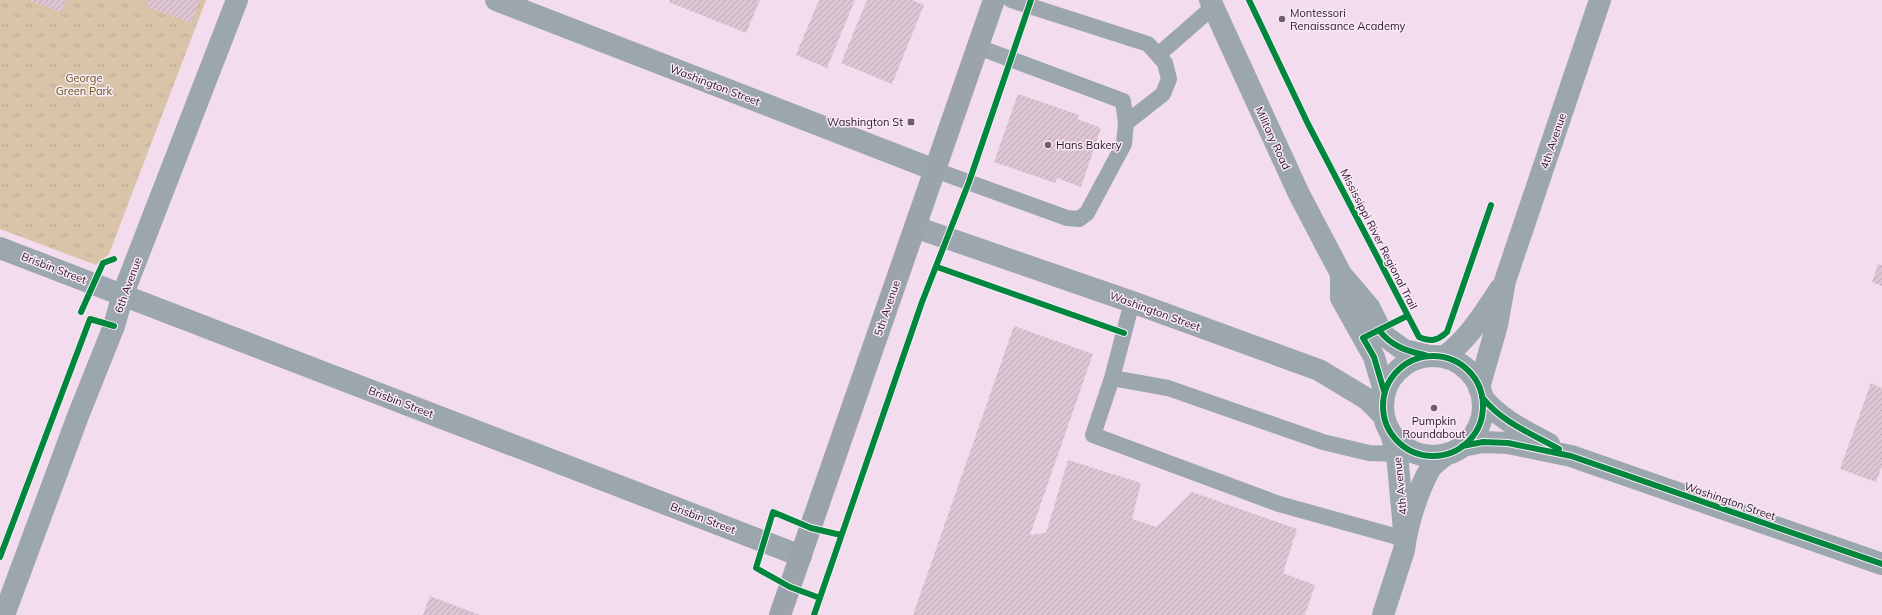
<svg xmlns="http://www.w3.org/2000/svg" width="1882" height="615" font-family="Mulish,sans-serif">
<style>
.grass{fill:url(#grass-tufts)}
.building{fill:url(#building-hatch)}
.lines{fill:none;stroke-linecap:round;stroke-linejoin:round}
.lane{stroke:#9ba6ae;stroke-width:16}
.street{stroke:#9ba6ae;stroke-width:22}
.secondary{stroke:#9ba4ad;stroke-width:22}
.cycleway-casing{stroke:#f8eaf5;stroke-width:8}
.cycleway{stroke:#00873e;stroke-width:6}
.poi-dot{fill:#735b6f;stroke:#f8eaf5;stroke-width:1.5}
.labels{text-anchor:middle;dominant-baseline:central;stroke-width:3;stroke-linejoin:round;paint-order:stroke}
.poi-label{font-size:11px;fill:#2e152a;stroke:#f8eaf5;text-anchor:start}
.park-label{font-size:11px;fill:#665519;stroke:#f8eaf5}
.street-label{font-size:11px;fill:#2e152a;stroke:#f8eaf5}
</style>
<defs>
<pattern id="grass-tufts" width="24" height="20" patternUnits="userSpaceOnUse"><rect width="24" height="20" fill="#d9c4aa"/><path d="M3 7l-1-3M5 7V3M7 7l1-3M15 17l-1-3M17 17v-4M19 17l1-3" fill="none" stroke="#bba892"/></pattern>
<pattern id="building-hatch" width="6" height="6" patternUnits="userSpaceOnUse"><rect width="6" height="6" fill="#dec5d3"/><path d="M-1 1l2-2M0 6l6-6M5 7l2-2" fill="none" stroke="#bfa8b5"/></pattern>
</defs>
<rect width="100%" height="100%" fill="#f3dcee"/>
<path class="grass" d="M0,0H206L109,254L96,265L0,229Z"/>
<path class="building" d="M28,0H66L61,12Z
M149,0H200L191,23L146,6Z
M670,0H760L746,33L669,2Z
M819,0H855L827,68L796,55Z
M867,0H912L924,5L892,84L841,63Z
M1018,94L1079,115L1077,119L1101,128L1081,187L1057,178L1055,183L994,162Z
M1878,264L1882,265V286L1872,282Z
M1014,326L1093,354L1030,535L1046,533L1068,460L1141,483L1132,519L1156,527L1192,492L1297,529L1283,573L1315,585L1305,615H913Z
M1871,383L1882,388V466L1876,482L1840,469Z
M430,596L480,615H423Z"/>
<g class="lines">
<path class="lane" d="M1011,0L1148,44L1165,63L1169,79L1163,94L1126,123
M1158,55L1213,7
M935,170L1067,218L1079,219L1087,213L1124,144L1126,123L1123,101L978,47
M1112,378L1132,302
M1397,454L1369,453L1323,442L1168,388L1112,378L1093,435L1279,504L1405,539"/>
<path class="street" d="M496,0L935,170
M1210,0L1299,194L1341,274L1369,307L1383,335L1404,350L1429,356
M915,227L1132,302L1319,370L1367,399L1384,416
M0,248L801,556
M1341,274V298L1374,357L1384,391
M1383 406a50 50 0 1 1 100 0a50 50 0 1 1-100 0Z
M1444,357C1469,338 1483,315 1500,289
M1479,388L1497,325L1505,281L1600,0
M1482,397C1499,419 1525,431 1549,444
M1391,434L1397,454L1404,530
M1462,446L1483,442L1508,443L1571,456L1882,564
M4,615L78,416L114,326L123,294L237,0
M1383,615L1404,550C1407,525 1418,490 1430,469C1434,463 1442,458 1447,454"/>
<path class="secondary" d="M780,615L994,0"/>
<defs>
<path id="cycleway" d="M1249,0L1308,124L1419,337C1431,342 1437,341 1447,332L1491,205
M937,267L1124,333
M81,312L103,263L114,259
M1379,330C1391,346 1406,351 1425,355
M1383 406a50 50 0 1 1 100 0a50 50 0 1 1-100 0Z
M1384,391L1374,357L1363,338L1407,316
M1482,397C1501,422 1532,434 1559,449
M1462,446L1483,442L1508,443L1571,456L1882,564
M0,557L90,319L114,326
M820,598L790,587L756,568L773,512L811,528L841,535
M814,615L922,302L969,182L1031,0"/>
</defs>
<use href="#cycleway" class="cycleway-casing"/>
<use href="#cycleway" class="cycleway"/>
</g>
<g class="poi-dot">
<circle cx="1282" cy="19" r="4"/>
<rect x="907" y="118" width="8" height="8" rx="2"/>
<circle cx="1048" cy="145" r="4"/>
<circle cx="1434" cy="408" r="4"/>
</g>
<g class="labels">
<g class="poi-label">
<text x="1290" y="13">Montessori<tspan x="1290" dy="13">Renaissance Academy</tspan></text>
<text x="903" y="122" text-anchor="end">Washington St</text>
<text x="1056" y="145">Hans Bakery</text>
<text x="1434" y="421" text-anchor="middle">Pumpkin<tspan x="1434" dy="13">Roundabout</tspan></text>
</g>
<g class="park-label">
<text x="84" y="78">George<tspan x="84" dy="13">Green Park</tspan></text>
</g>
<g class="street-label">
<text transform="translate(715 85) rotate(21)">Washington Street</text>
<text transform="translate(1273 138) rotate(65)">Military Road</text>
<text transform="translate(1553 141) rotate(-71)">4th Avenue</text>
<text transform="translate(1379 239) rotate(63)">Mississippi River Regional Trail</text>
<text transform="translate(54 268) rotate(21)">Brisbin Street</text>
<text transform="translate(128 285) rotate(-70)">6th Avenue</text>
<text transform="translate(887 308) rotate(-71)">5th Avenue</text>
<text transform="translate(1155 311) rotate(20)">Washington Street</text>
<text transform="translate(401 402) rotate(21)">Brisbin Street</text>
<text transform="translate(1400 486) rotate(-96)">4th Avenue</text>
<text transform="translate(1730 501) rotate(19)">Washington Street</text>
<text transform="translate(703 518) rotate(21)">Brisbin Street</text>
</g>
</g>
</svg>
